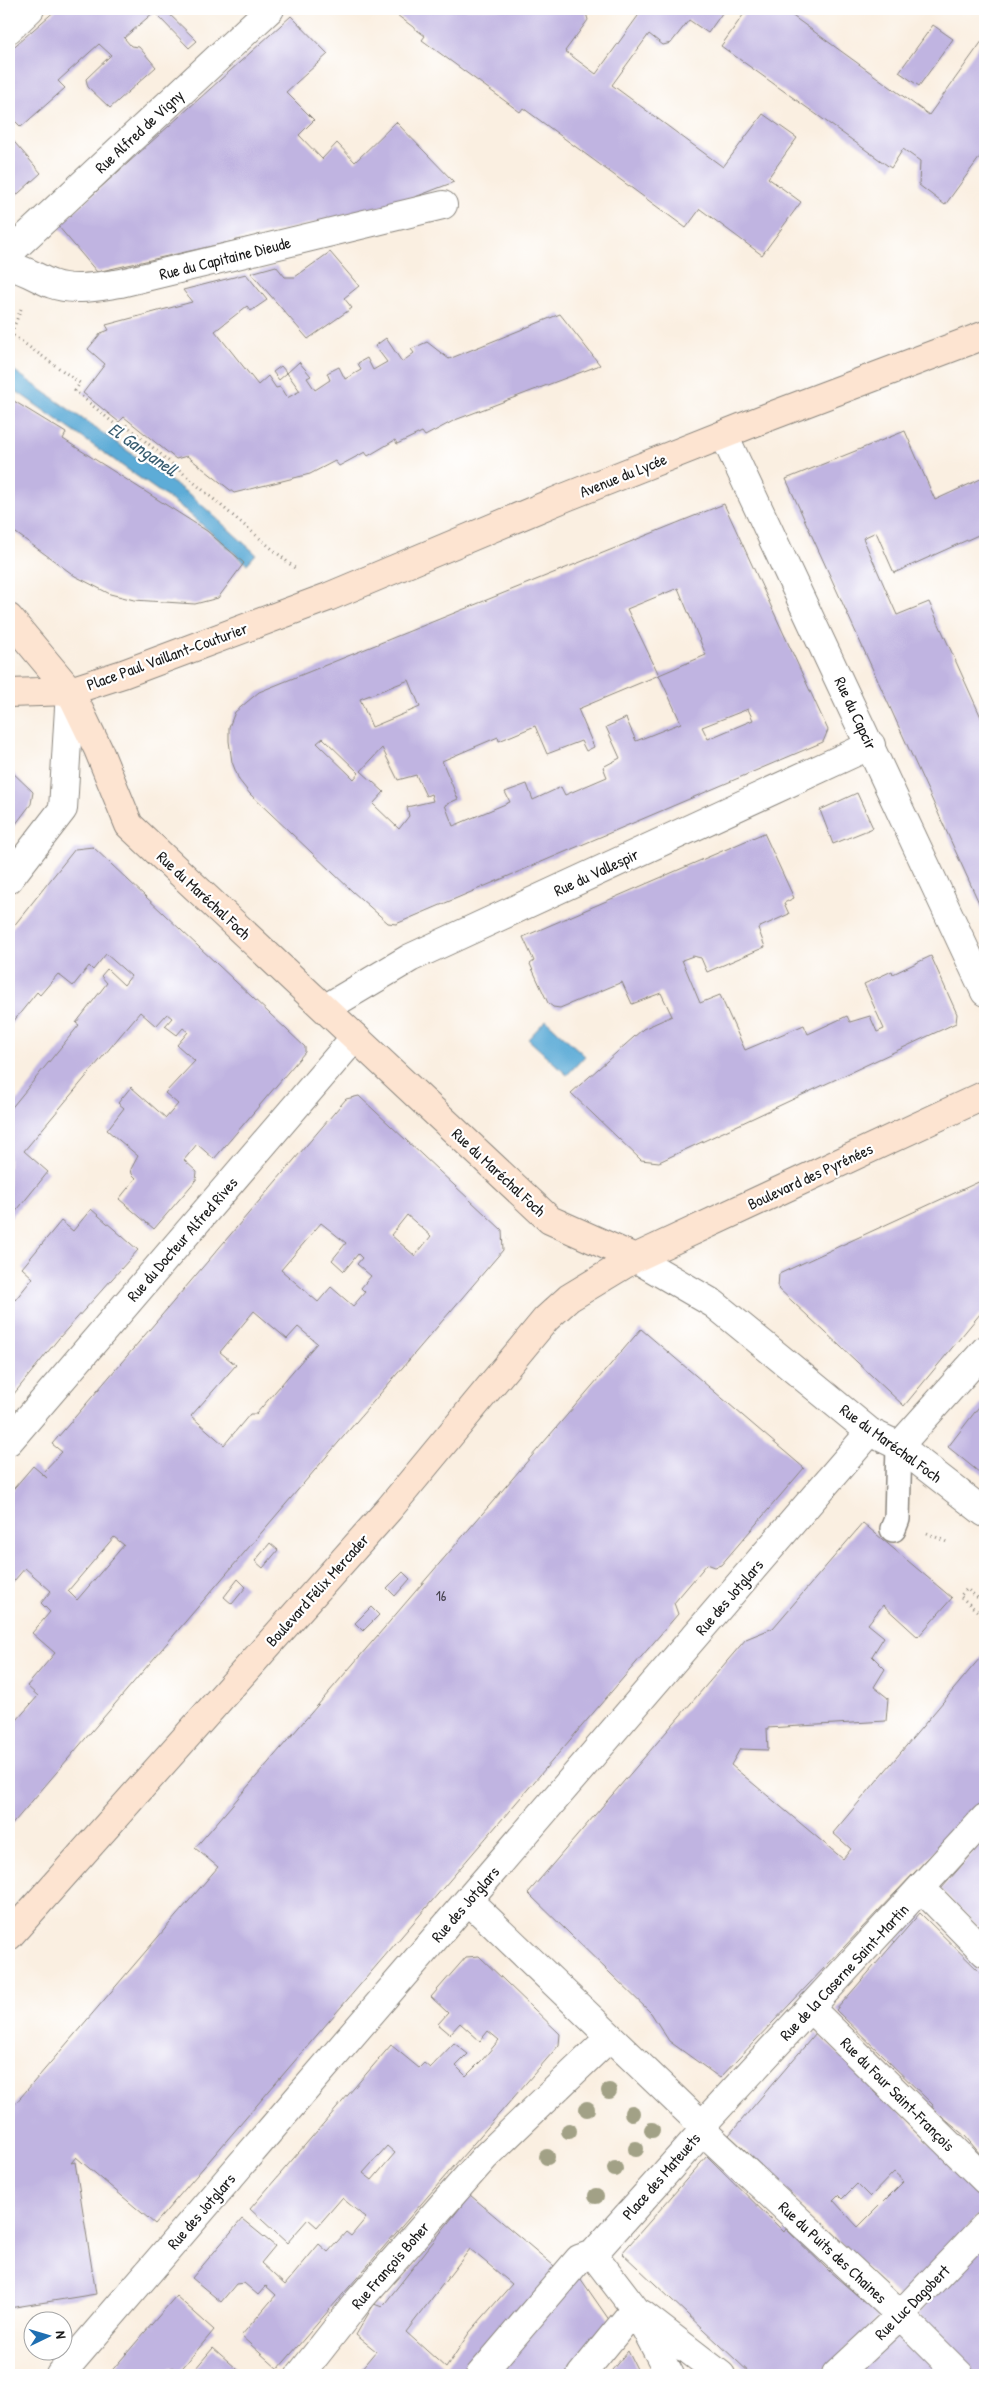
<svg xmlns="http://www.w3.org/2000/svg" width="994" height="2384" font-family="'Patrick Hand',sans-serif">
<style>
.water{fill:#5dacd7;stroke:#3c647a}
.building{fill:#c0b4e1;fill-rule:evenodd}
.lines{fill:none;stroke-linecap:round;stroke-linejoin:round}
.lane-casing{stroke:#8b867e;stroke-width:28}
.street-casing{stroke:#8b867e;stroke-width:30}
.secondary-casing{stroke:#8b867e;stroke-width:30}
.path{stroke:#8b867e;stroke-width:3;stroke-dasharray:1 4;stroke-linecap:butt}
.lane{stroke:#fff;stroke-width:25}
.street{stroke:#fff;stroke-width:28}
.secondary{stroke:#fde4d1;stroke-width:28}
.tree{fill:#a2a186}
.labels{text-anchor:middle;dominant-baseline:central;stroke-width:4.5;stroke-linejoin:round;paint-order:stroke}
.number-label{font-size:14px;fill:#45424d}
.street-label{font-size:16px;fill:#1c1c1c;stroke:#fff}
.water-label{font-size:18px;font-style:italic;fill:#395d70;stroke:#fff}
</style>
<rect width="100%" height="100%" fill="#fff"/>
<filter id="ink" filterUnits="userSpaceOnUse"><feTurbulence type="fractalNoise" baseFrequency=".02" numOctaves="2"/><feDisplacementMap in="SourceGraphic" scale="10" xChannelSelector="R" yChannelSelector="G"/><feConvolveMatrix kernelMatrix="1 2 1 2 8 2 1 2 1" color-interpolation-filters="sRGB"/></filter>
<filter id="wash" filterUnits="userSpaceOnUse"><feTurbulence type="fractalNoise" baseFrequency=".0096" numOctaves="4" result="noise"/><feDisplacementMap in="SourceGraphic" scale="20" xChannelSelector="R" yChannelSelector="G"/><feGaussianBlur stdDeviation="1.12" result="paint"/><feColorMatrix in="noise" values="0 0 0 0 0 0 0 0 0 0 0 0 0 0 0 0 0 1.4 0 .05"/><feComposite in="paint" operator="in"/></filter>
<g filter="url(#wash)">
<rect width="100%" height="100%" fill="#faefe1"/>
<path class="water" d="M9,367L193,497L256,554L247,564L185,510L9,386Z
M546,1020L585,1056L567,1075L528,1039Z"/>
<g id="blocks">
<path class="building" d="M57,9H151L154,12L124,38L131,46L139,47L156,67L110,108L88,87L86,79L111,55L99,44L58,81L65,88L21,127L9,115V51Z
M164,9L197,41L189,48L158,16Z
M389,9H585L588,20L565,51L596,74L643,9H725L708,33L689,20L671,43L663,45L649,34L612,85L723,167L763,114L797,138L768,178L801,202L762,255L700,209L686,228L523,108L520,112L422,40L425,36Z
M743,9H783L929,115L985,37V150L945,205L919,185L920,161L903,149L891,168L721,46L746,11Z
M291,16L328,54L286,92L314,120L299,135L322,159L337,143L355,162L396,122L454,182L397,204L97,272L58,226Z
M933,25L953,39L919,86L899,72Z
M9,136L41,173L9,202Z
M330,252L359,286L344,298L352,308L308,339L251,273L276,266L285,277H295Z
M246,274L267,300L251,311L247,306L215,331L258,385L268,376L276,388L280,387L287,398L300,391L287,373L299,362L311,376L307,378L315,390L330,380L327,373L339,367L345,379L361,370L358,363L367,358L373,370L387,362L375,346L386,338L402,362L414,353L411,349L427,342L449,359L560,314L600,365L455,420L425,436L422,432L397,444L395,440L368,456L365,452L339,466L335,461L310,474L234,493L187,456L176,459L124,417L119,422L83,393L105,364L88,349L101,333L109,330L106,325L192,302L183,290Z
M281,366L287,373L279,380L273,372Z
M9,398L66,433L63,439L207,531L244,563L218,598L195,604L134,600L110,594L75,576L9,528Z
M905,431L935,500L985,477V532L894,573L876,532L863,538L897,615L929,602L985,726V916L786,479Z
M724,504L828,730L823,742L396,924L388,923L352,891L250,794L239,780L232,762L229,741V727L235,712L259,692ZM678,588L706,655L659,675L681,723L636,741L626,718L606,727L620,758L603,767L607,777L565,795L561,787L533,800L527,784L505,792L510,802L453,826L445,805L458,799L442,761L498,737L499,741L535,726L547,754L581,741L586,751L594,747L578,709L659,675L627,609ZM409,680L420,707L372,727L360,699ZM748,709L753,720L708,739L702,727ZM323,738L359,773L354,779L317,743ZM382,748L398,780L416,775L426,796L431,794L433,801L407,807L409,816L399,829L373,804L384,792L361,771Z
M9,769L33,792L31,804L9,833Z
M857,793L873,828L833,844L820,810Z
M764,833L794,898L784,903L789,914L758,928L765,947L707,972L701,958L693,956L682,960L700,1003L720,995L745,1050L804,1025L808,1034L847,1016L850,1022L870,1016L877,1032L884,1029L864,984L892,971L893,974L931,956L957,1014L956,1023L659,1162L641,1160L571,1093L643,1029L672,1016L661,993L632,1004L622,982L560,1008L553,1007L548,1003L530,964L534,961L523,937Z
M93,847L305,1047V1052L214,1159L197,1144L184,1160L197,1172L196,1180L154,1229L119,1199L136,1178L132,1174L131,1169L138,1156L107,1130L124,1108L118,1103L131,1087L166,1118L178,1104L165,1093L195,1061L177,1045L188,1032L183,1028L177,1035L165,1026L172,1018L167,1014L156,1026L140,1012L24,1151L48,1172L9,1220V1111L79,1025L76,1023L107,983L101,976L107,969L124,985L131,976L106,954L93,970L89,966L73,986L58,974L40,995L37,992L9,1027V932L75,849Z
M359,1096L502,1230L503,1250L9,1828V1729L38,1696L27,1686L55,1653L32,1633L50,1612L41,1603L51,1591L25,1568L9,1587V1494L33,1466L47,1478L42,1473L62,1452L52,1444L346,1099ZM407,1215L431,1236L415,1256L391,1235ZM321,1223L346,1243L332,1260L344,1271L358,1254L362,1258L357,1264L371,1276L361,1288L365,1292L353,1306L331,1287L318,1302L281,1270ZM254,1311L287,1339L298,1327L317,1343L256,1414H250L224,1445L191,1416L236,1365L220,1352ZM114,1537L124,1545L77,1600L68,1591Z
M985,1179V1308L904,1406L778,1288L779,1274Z
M91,1209L138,1250L59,1338L9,1400V1295L15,1300L33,1278L22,1268L61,1221L73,1231Z
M641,1329L804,1468L721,1565L715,1567L707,1564L674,1603L678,1614L155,2224L76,2157L71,2163L75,2162L96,2294L9,2308V2111L218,1867L195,1848Z
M985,1399V1477L948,1447Z
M863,1523L952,1598L918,1637L883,1605L868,1624L884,1637L872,1656L885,1669L874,1687L888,1698L886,1721L767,1728L768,1750L740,1749L731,1765L843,1859L851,1849L833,1833L985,1652V1798L720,2078L669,2041L651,2013L528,1893L746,1639L773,1628Z
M270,1543L278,1550L263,1568L255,1561Z
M403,1572L410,1579L395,1596L387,1588Z
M238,1579L246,1587L232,1604L224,1597Z
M371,1607L379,1615L363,1631L355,1623Z
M985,1839V1933L941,1889Z
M920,1913L985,1977V2160L965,2136L943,2118L932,2107L933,2105L836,2010Z
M479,1956L560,2034L559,2045L278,2369L241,2336L276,2295L266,2286L258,2295L244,2283L236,2284L221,2302L192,2278L242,2219L275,2246L261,2263L285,2285L319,2244L328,2252L346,2232L351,2236L366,2218L342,2198L317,2227L308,2219L287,2243L250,2209L391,2045L419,2068L424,2063L430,2068L454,2043L468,2054L456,2066L466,2076L483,2059L499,2040L488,2031L480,2041L460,2023L450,2034L438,2024L448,2013L431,1997L466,1957ZM387,2146L395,2153L372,2180L363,2173Z
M816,2033L875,2089L873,2091L883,2100L895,2111L897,2110L985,2200V2209L900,2299L729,2135ZM894,2172L904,2181L858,2227L833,2200L838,2195L842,2199L857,2184L870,2197Z
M707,2156L784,2232L786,2229L829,2271L881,2316L818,2375H752L622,2253Z
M470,2195L560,2271L473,2375H356L376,2351L356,2335L374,2304L382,2307ZM470,2249L512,2284L469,2333L446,2368L406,2332Z
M985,2244V2375H976L917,2314Z
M576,2272L612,2324L569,2375H488Z
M176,2296L214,2330L179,2372L172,2367L164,2375H108Z
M899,2329L945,2375H855Z
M213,2348L244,2375H202L195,2369Z
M628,2351L640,2375H608L617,2364Z"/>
</g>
</g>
<g filter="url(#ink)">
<use href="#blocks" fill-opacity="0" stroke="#8b867e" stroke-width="1"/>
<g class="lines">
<defs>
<path id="lane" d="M893,1529L897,1519L899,1446"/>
<path id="street" d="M9,29L30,9
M9,253L270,9
M9,266C24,269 37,278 52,284C74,292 99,286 121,283L443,205
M724,435L985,992
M9,879L63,809L70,691
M326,1008L410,958L871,745
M635,1258L714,1304L870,1432L899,1446L985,1513
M9,1441L355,1037
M899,1446L985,1350
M921,1888L985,1953
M468,1900L702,2125L703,2131L593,2254
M811,2009L985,2180
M702,2125L985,1818
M703,2131L900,2315L960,2375
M593,2254L635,2309L670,2375
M642,2314L721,2375
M60,2375L870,1432
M300,2375L359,2300L484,2158L610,2037
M480,2375L579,2259L593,2254
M581,2375L635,2309
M836,2375L900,2315L985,2226"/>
<path id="secondary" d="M9,618L70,691L98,749L129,825L550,1220L635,1258
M9,693L70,691L123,674L328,597L566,497L763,419L985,335
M9,1936L389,1509L546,1319L569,1298L635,1258L985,1095"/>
</defs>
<use href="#lane" class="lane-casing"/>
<use href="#street" class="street-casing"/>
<use href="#secondary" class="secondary-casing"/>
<path class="path" d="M21,309L11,334L80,383L75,391L122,430L125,424L297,570
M502,1240L507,1239
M408,1360L411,1363
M393,1378L397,1381
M927,1533L949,1543
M985,1604L967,1589L960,1596L985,1618"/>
<use href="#lane" class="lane"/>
<use href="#street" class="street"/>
<use href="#secondary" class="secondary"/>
</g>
<g class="tree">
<circle cx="609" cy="2091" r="8"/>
<circle cx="587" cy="2109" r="8"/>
<circle cx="632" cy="2113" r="8"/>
<circle cx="652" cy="2130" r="8"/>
<circle cx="569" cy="2131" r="8"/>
<circle cx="636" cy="2149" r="8"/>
<circle cx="547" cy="2157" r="8"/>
<circle cx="615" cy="2169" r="8"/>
<circle cx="596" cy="2196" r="8"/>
</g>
</g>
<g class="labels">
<g class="number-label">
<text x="441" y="1595">16</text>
</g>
<g class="street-label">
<text transform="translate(139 131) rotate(-43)">Rue Alfred de Vigny</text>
<text transform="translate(225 258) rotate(-14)">Rue du Capitaine Dieude</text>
<text transform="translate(623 475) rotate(-22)">Avenue du Lycée</text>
<text transform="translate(167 656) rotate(-20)">Place Paul Vaillant-Couturier</text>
<text transform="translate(856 713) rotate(65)">Rue du Capcir</text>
<text transform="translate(596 872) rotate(-25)">Rue du Vallespir</text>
<text transform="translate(204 895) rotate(43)">Rue du Maréchal Foch</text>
<text transform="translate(499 1172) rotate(43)">Rue du Maréchal Foch</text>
<text transform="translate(810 1176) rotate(-25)">Boulevard des Pyrénées</text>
<text transform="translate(182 1239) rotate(-49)">Rue du Docteur Alfred Rives</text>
<text transform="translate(891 1443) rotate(36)">Rue du Maréchal Foch</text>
<text transform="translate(317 1590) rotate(-48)">Boulevard Félix Mercader</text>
<text transform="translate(729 1597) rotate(-49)">Rue des Jotglars</text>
<text transform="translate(465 1904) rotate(-49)">Rue des Jotglars</text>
<text transform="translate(844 1972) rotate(-47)">Rue de la Caserne Saint-Martin</text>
<text transform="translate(898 2094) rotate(45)">Rue du Four Saint-François</text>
<text transform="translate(661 2176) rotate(-49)">Place des Mateuets</text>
<text transform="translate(201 2211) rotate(-49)">Rue des Jotglars</text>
<text transform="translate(833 2252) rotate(43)">Rue du Puits des Chaines</text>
<text transform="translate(390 2265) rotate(-49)">Rue François Boher</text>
<text transform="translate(912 2302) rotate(-45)">Rue Luc Dagobert</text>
</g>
<g class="water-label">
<text transform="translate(143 449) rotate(35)">El Ganganell</text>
</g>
</g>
<rect width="994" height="2384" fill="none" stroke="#fff" stroke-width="30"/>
<g transform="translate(48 2336) rotate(85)"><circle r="24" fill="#ffffff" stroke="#a4a4a4"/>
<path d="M0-4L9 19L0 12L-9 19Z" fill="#1f6fb2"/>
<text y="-8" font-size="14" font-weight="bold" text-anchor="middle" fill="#1c1c1c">N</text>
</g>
</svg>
